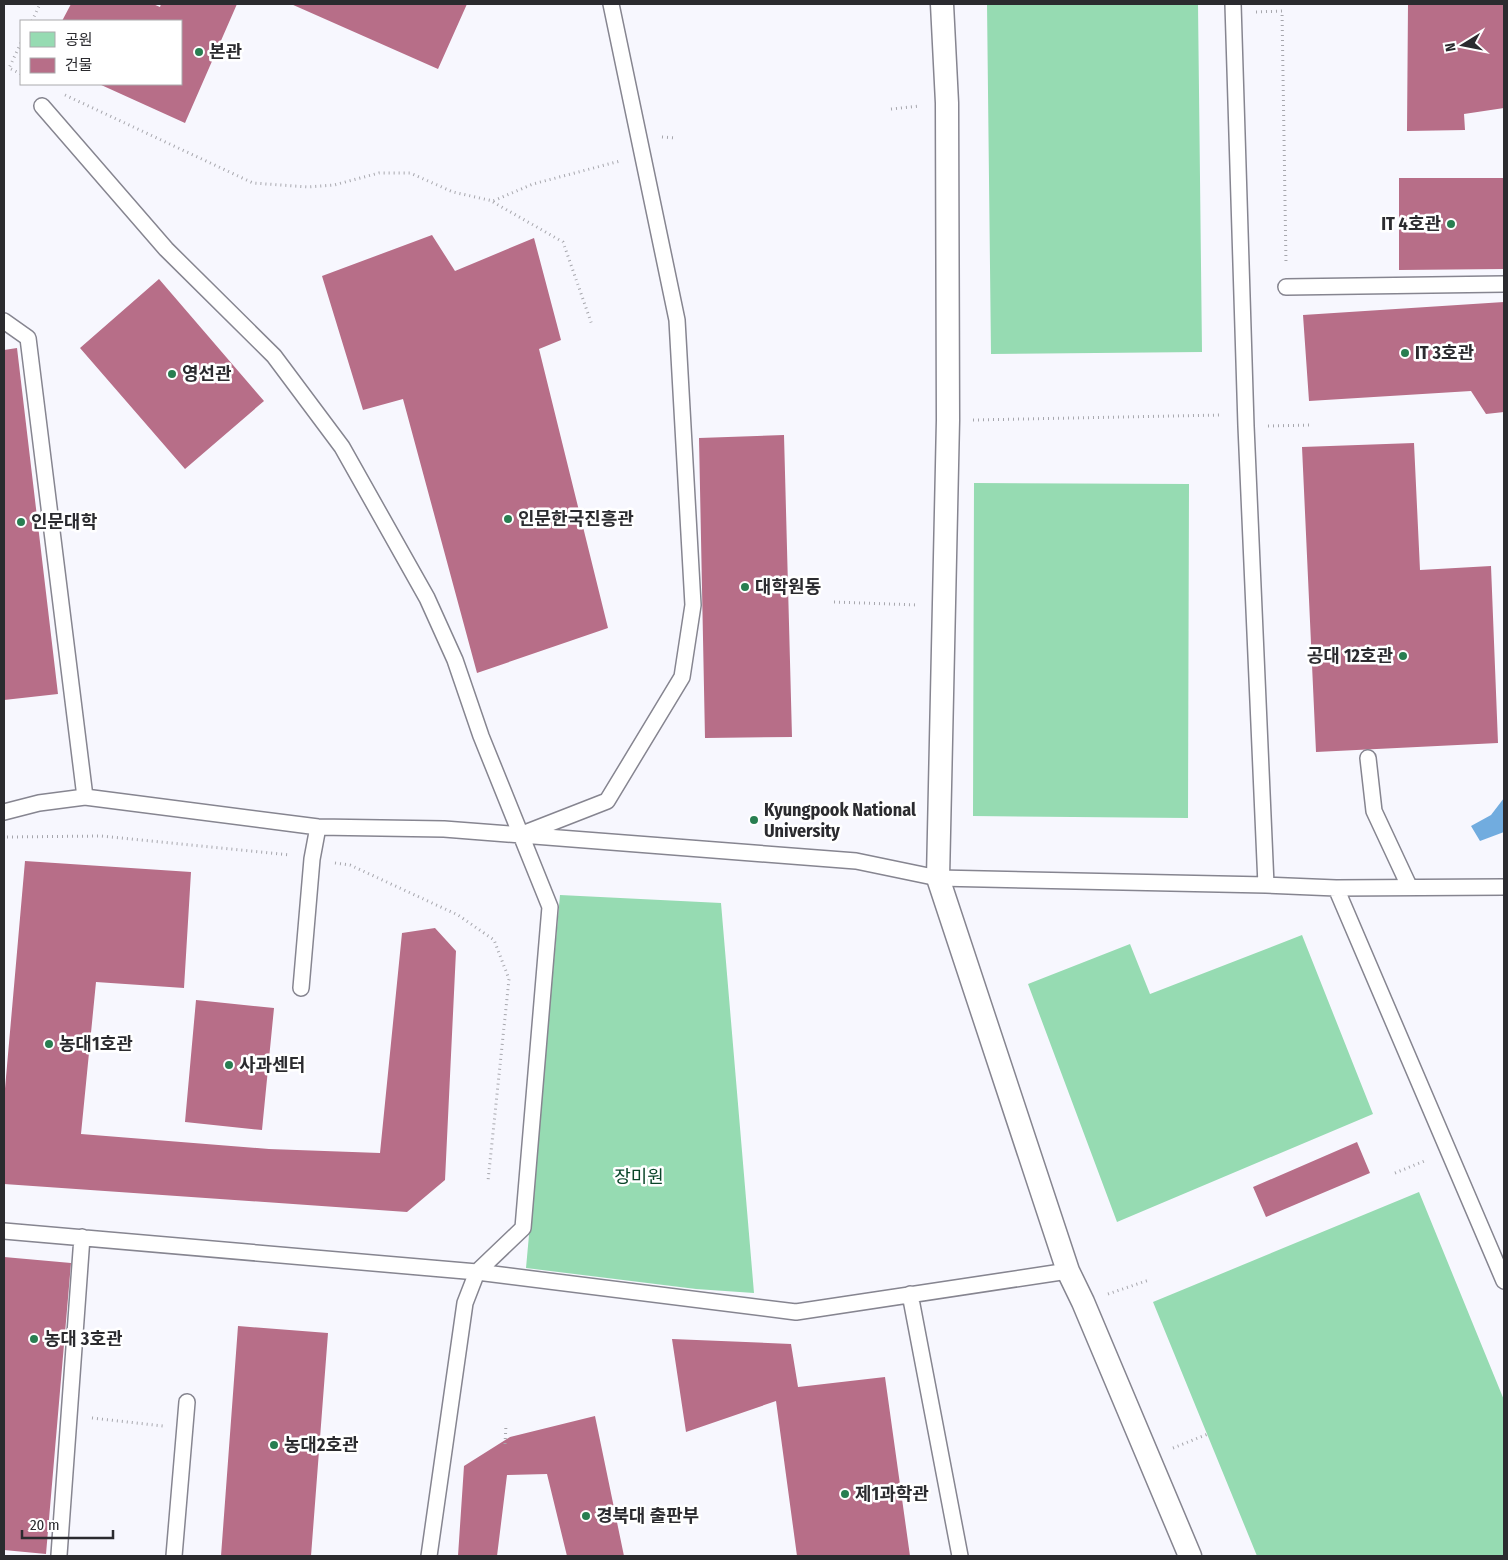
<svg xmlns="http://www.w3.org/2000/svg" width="1508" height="1560" font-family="'Fira Sans Condensed','Noto Sans KR',sans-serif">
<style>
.green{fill:#96dbb2}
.water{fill:#71acdf}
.building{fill:#b76e88}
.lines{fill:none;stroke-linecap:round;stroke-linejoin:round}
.service-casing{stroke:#868590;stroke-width:18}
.pedestrian-casing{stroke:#868590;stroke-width:25}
.path{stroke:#a7a7ad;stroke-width:3;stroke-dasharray:1 4;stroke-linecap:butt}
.service{stroke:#fff;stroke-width:15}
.pedestrian{stroke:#fff;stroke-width:22}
.poi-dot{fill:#287e51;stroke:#fff;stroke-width:2}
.labels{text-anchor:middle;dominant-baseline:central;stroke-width:5;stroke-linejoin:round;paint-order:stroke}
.poi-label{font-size:18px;font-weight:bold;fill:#2b2b2f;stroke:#fff;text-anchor:start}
.park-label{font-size:18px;fill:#0a462a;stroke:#fff}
</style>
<rect width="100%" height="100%" fill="#f7f7fe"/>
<path class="green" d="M987,4H1198L1202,352L991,354Z
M974,483L1189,484L1188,818L973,816Z
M560,895L721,903L754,1293L696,1289L526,1268Z
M1302,935L1373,1114L1117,1222L1028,984L1130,944L1150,994Z
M1419,1192L1504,1400V1556H1257L1153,1302Z"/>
<path class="water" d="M1504,798V832L1480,841L1471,826L1491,815Z"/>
<path class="building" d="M71,4H153L160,7L161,4H237L185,123L99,84H181V21H62Z
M291,4H467L438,69Z
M1408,4H1504V108L1464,114L1465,130L1407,131Z
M1399,178H1504V269L1399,270Z
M432,235L455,271L534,238L561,340L539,349L608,628L477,673L403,399L363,410L322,276Z
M159,279L264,401L185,469L80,348Z
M1504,302V412L1486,414L1471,391L1309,401L1303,315Z
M17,348L58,694L4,700V350Z
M784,435L792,737L705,738L699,438Z
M1414,443L1420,570L1491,566L1498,743L1316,752L1302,447Z
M25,861L191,872L184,988L96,982L81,1134L269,1149L380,1153L402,933L435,928L456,951L445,1180L407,1212L4,1184V1100Z
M196,1000L274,1008L262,1130L185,1122Z
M1357,1142L1370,1173L1266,1217L1253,1187Z
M4,1257L71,1263L46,1554L4,1550Z
M238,1326L328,1333L311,1556H221Z
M672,1339L791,1344L798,1387L885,1377L910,1556H797L776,1401L686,1432Z
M595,1416L624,1556H567L547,1474L507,1475L497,1556H458L464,1466L510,1437Z"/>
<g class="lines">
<defs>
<path id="service" d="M42,106L166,249L274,356L342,447L427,598L455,660L481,736L550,907L523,1228L477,1272L465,1303L429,1556
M1286,287L1504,284
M4,321L28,338L85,797
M1368,758L1374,811L1409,886
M4,812L39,803L85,797L318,827L444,829L856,861L938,878L1266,885L1246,426L1233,4
M525,833L607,801L682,677L693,605L677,320L611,4
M1266,885L1336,888L1504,887
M1336,888L1504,1281
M301,988L312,859L318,827
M4,1231L477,1272L796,1312L1068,1271
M910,1294L960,1556
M59,1555L82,1237
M174,1556L187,1402"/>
<path id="pedestrian" d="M942,4L947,103L948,420L938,878L1068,1271L1083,1302L1190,1556"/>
</defs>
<use href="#service" class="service-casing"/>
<use href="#pedestrian" class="pedestrian-casing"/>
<path class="path" d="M1256,12L1282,11L1286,264
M32,21L40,4
M21,43L9,68L21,74
M65,95L253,183L308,187L334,185L379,173H410L453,192L493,201L533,184L620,161
M891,109L920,106
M662,137L676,138
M493,202L563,242L592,325
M973,420L1222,415
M1268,426L1310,425
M834,602L918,605
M7,837L101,836L290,855
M335,863L350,865L458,915L494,940L509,979L488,1181
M1395,1173L1427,1160
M1108,1294L1149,1280
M92,1418L163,1426
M505,1444L506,1425
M1173,1448L1208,1434"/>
<use href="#service" class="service"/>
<use href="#pedestrian" class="pedestrian"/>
</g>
<g class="poi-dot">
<circle cx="199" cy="52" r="5"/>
<circle cx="1451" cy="224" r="5"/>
<circle cx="1405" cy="353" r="5"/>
<circle cx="172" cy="374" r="5"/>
<circle cx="508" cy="519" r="5"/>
<circle cx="21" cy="522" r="5"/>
<circle cx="745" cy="587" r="5"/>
<circle cx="1403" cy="656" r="5"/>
<circle cx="754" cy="820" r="5"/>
<circle cx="49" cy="1044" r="5"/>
<circle cx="229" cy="1065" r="5"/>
<circle cx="34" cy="1339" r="5"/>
<circle cx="274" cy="1445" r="5"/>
<circle cx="845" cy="1494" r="5"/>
<circle cx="586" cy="1516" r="5"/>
</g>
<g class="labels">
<g class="poi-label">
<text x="209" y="52">본관</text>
<text x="1441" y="224" text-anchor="end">IT 4호관</text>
<text x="1415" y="353">IT 3호관</text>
<text x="182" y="374">영선관</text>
<text x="518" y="519">인문한국진흥관</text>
<text x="31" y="522">인문대학</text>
<text x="755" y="587">대학원동</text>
<text x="1393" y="656" text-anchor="end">공대 12호관</text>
<text x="764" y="810">Kyungpook National<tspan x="764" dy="21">University</tspan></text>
<text x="59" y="1044">농대1호관</text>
<text x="239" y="1065">사과센터</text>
<text x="44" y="1339">농대 3호관</text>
<text x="284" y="1445">농대2호관</text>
<text x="855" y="1494">제1과학관</text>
<text x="596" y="1516">경북대 출판부</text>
</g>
<g class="park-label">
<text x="639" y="1177">장미원</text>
</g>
</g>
<rect width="1508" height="1560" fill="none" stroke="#2b2b2f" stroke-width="10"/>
<rect x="20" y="20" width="162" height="65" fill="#ffffff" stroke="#aaaaac"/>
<rect x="30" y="32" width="25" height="15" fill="#96dbb2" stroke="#aaaaac"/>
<text x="65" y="45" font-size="15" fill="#2b2b2f">공원</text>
<rect x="30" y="58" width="25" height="15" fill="#b76e88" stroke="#aaaaac"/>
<text x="65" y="70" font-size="15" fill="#2b2b2f">건물</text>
<g transform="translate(1463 45) rotate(260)" stroke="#ffffff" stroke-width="4" paint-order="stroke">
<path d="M0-4L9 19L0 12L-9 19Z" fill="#2b2b2f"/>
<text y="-8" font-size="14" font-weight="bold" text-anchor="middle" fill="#2b2b2f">N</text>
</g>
<path d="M22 1530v8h91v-8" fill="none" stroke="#2b2b2f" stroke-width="2.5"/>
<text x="30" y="1530" font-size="15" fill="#2b2b2f" stroke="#ffffff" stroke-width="4" paint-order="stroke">20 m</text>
</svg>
